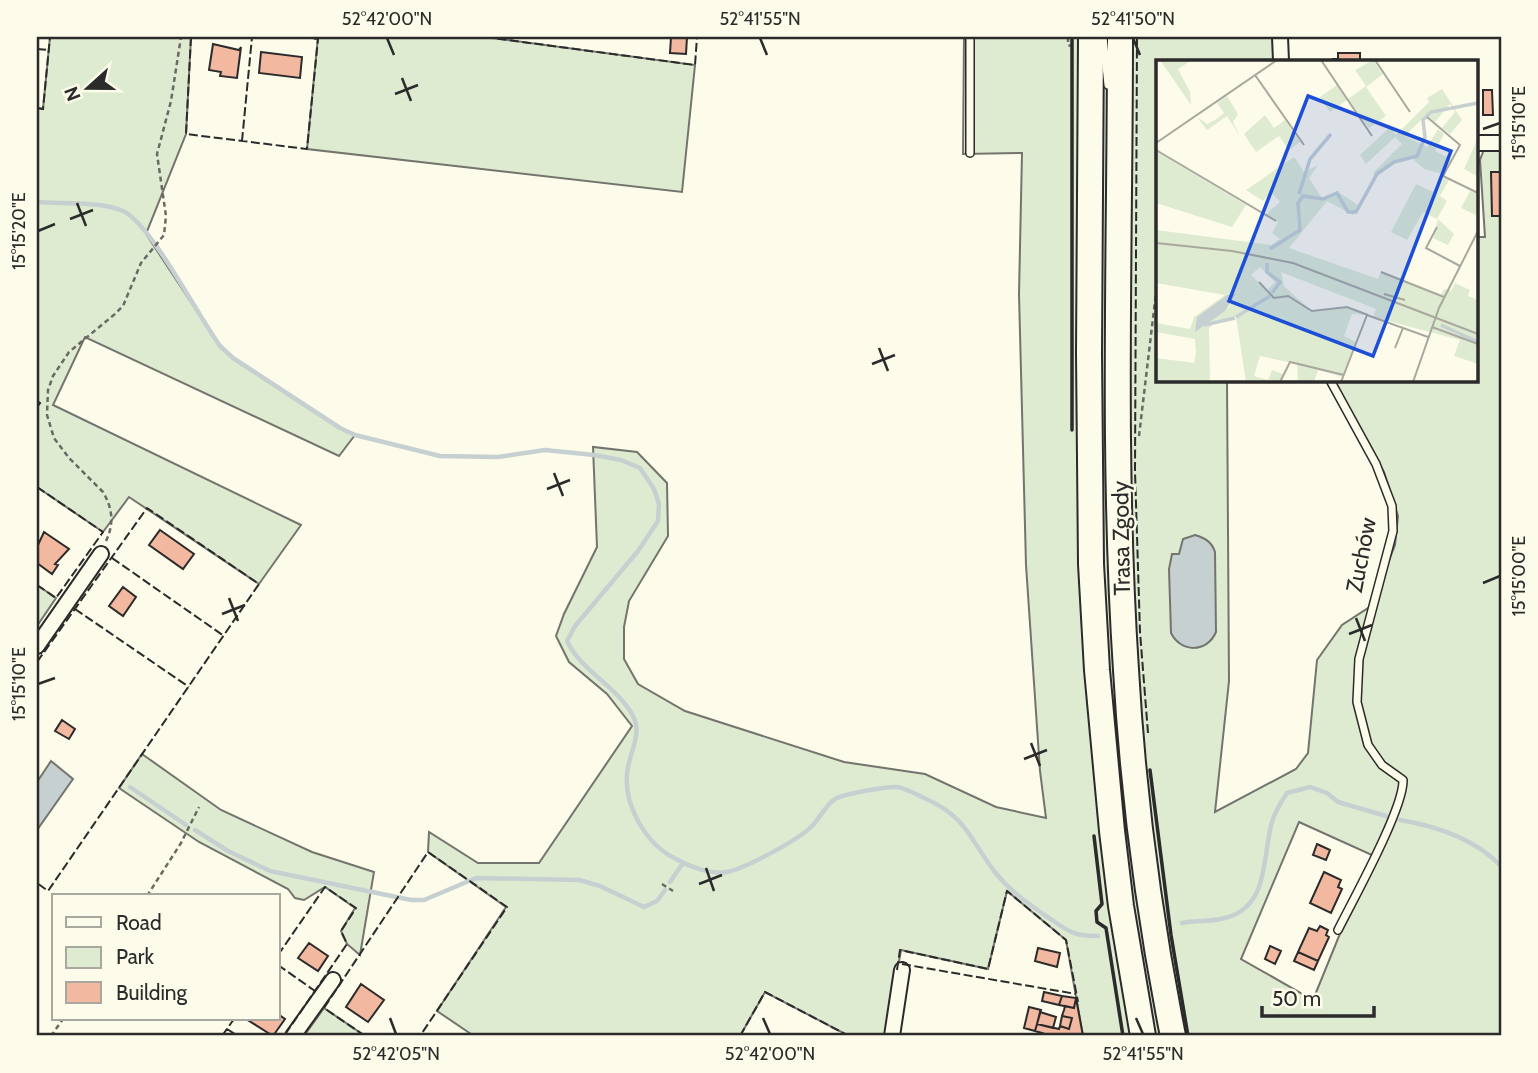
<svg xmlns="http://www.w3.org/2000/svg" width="1538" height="1073" font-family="Cabin,sans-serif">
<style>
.green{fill:#deebd1;stroke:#74746e;stroke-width:2;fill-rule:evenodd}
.water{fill:#c7d0d0;stroke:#74746e;stroke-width:2}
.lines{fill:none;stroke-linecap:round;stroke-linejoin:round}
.stream{stroke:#c7d0d0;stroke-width:4.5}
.building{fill:#f2b8a0;stroke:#2b2b2b;stroke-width:2}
.service-casing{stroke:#2b2b2b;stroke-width:10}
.minor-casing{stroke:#2b2b2b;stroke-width:18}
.motorway-casing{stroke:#2b2b2b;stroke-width:28}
.path{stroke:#6a6964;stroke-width:2.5;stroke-dasharray:5 3.5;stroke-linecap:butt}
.service{stroke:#fdfbea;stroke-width:7}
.minor{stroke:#fdfbea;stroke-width:14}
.motorway{stroke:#fdfbea;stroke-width:24}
.fence{stroke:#2b2b2b;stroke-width:2;stroke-dasharray:9 3.5;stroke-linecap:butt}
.wall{stroke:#2b2b2b;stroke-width:3.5}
.ticks{fill:none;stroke:#2b2b2b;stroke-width:2.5}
.labels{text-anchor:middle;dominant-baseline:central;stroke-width:5;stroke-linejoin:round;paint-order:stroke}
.street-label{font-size:23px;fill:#2b2b2b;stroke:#fdfbea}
.inset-river{fill:none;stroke:#c7d0d0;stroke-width:3.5}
.inset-road{fill:none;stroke:#a9a89e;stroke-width:2}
.view{fill:#1d4ed8;fill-opacity:0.15;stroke:#1d4ed8;stroke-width:3.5}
.inset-edge{fill:none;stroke:#2b2b2b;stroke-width:3.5}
.neatline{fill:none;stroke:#2b2b2b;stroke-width:2.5}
.ticks-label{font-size:18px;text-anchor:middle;fill:#2b2b2b}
</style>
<rect width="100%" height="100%" fill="#fdfbea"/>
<path class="green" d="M50,37H191L186,134L146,234L220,346L233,358L340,428L355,435L339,456L85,337L53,405L301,525L259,584L129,497L103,532L37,487V407L40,403L37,401V108L43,109Z
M318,37H485L695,65L682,192L307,149Z
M964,37H1279L1280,61H1158V380H1227L1229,681L1215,812L1296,769L1308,753L1317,660L1342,625L1371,606L1395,545L1398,516L1384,472L1330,380H1477V237H1485L1480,160L1486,144H1501V1036H1083L1066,940L1007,891L988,969L901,950L886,1036H849L765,992L740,1036H474L437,1011L506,907L428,852L429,832L478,863H539L632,726L607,694L569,662L556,636L564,614L597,547L593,447L637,452L667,483L668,536L629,601L624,627V659L638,684L685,711L844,762L925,774L996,807L1046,818L1040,771L1026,565L1019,294L1022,153L963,154ZM1299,822L1372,855L1313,1000L1241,959Z
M37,585L56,598L37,626Z
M142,754L221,810L312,852L374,872L360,955L347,944L341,931L355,908L325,887L304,900L295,898L288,889L199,842L119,788Z
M324,1008L365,1036H304Z"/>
<path class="water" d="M1195,535C1205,538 1212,542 1215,552L1216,632C1207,653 1181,653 1171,633L1169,569L1172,554H1179L1183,539Z
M51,761L73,779L37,830V782Z"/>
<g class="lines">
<path class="stream" d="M37,202C61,204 101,201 123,211C151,224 198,316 220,346L233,358L340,428L355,435L440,456L498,457L545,450L594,455L621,460L640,468L654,489L659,504L658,521L638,551L575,626L567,641C581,671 617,686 633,716C642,733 631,750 628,767C621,802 645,844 676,859C690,867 712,875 727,872C746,868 798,840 811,827C819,820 826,804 835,799C843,794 888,786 897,787C905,788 914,793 922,797C966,816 968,836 994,871C1009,890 1026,902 1046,916C1068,930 1070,936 1098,936
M130,787L186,825
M1400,820C1436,826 1475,839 1501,866
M195,830L228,851L270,871L411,900H424L476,878L579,880L600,886L644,907L657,901L665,890
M670,882L683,863
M1182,923C1196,920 1211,922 1225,918C1270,907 1262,856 1272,822C1275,812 1281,802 1287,793L1310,787L1327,793L1338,802L1386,816"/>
</g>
<path class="building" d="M671,37H687L686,54L670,53Z
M213,44L239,50L241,47L237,78L220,76L221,72L209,70Z
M261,52L302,57L300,78L259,73Z
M1338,53H1360V61H1333V59H1338Z
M1483,90H1492L1493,115H1483Z
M1491,172H1501V216H1492Z
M160,530L194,554L183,569L149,545Z
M44,532L69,549L55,564L58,565L52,574L37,563V547Z
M123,587L136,597L123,616L109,606Z
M62,720L75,729L69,739L55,731Z
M1317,844L1330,850L1326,860L1313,855Z
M1324,872L1341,880L1338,887L1342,889L1331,913L1310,903Z
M1320,926L1328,930L1326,935L1329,937L1318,961L1298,952L1309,928L1317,931Z
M309,943L328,956L318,971L298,958Z
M1270,946L1281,951L1275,964L1265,959Z
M1038,948L1060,953L1057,967L1035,961Z
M1298,952L1318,961L1314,970L1294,961Z
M361,984L384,1000L368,1022L346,1007Z
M1044,992L1062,996L1059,1005L1042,1001Z
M1062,996L1076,998L1074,1008L1059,1005Z
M1076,998L1083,1036H1052L1035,1031L1037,1024L1059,1029L1060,1026L1069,1029L1072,1018L1062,1016L1064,1010L1065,1006L1074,1008Z
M1029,1007L1041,1010L1035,1031L1024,1028Z
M1040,1012L1056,1017L1053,1028L1037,1024Z
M278,1014L285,1019L273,1036L246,1019H278Z
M1062,1016L1072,1018L1069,1029L1060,1026Z"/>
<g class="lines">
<defs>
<path id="service" d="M970,37V153
M1103,37L1108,85
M1330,380L1376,464L1392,506L1393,531L1359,659L1357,702L1368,745L1382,765L1403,780C1404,808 1353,900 1338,930"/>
<path id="minor" d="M1280,37L1281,61
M1477,143H1501
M37,646L101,554
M293,1036L333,980
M892,1036L902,970"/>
<path id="motorway" d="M1091,37L1089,354L1091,564L1097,670L1112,831L1121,906L1143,1036
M1120,37C1120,247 1112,460 1126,670C1133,793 1149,916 1173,1036"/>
</defs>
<use href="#service" class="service-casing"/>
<use href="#minor" class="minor-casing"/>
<use href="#motorway" class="motorway-casing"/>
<path class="path" d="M1068,37V45L1071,46
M1139,436L1158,276
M106,541C114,524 113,509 103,492L69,458L54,438L47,415L48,390L53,376L69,352L115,314L123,306L141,263L164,235L166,216L157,154L171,101L181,37
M662,884L673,891
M147,896L181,843L199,807
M51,1036L63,1019"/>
<use href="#service" class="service"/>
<use href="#minor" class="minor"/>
<use href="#motorway" class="motorway"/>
<path class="fence" d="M191,37L186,134L307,149L318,39L302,37
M485,37L695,65L697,37
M1137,37L1135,471L1140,632L1148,733
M37,49L49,50
M37,108L43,109L50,37
M242,141L252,37
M37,167V183
M37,401L40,403L37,407
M37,487L103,532L56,598L37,585
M112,558L224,636
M75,609L189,687
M37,662L147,508L259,584L48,891L37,883
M278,955L325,887L356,908L341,931L347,944L284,1036
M902,964L1076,994
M278,965L315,991
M897,970L900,950L988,969L1007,891L1066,940L1078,1002
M227,1029L238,1036
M222,1036L234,1019
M365,1036L324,1008L428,852L507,907L420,1036
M740,1036L765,992L849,1036"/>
<path class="wall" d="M1072,430V37
M1150,770L1171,935L1188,1036
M1094,836L1102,904L1096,911L1097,922L1106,928L1123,1036"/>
</g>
<path class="ticks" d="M387,38L394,55M760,38L767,55M1133,38L1140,55M402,78L411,101M395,94L418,85M1483,129L1500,123M77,203L86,226M70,219L93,210M38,231L55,224M879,348L888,371M872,364L895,355M554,473L563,496M547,489L570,480M1483,583L1500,576M229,598L238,621M222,614L245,605M1356,618L1365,641M1349,634L1372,625M38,684L55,678M1031,743L1040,766M1024,759L1047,750M706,868L714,891M699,884L722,875M390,1018L396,1034M763,1018L770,1034M1136,1018L1143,1034"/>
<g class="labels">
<g class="street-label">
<text transform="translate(1121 538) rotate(-91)">Trasa Zgody</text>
<text transform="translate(1361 555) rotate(-79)">Zuchów</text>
</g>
</g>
<g transform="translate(1156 60)">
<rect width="322" height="322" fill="#fdfbea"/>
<path d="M4,0H36L22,9L34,32L35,45ZM217,0L227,14L210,27L230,56L213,68L192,39L210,26L199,10ZM181,25L191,40L174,52L164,37ZM286,29L306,60L294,74L286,68L299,52L294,44L279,62L270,55L249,76L271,87L282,69L288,74L279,91L295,99L287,114L268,109L256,98L238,102L219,116L217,113L246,84L239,77L210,104L204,95L234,67L240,75L273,42L271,38ZM71,36L82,54L77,62L84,76L71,56L51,70L41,57L51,64L59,60L68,53L61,43ZM109,55L118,68L129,60L144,82L133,90L123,76L100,92L88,74ZM321,80L322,114L321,116L308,109ZM0,91L90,145L76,167L0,143ZM138,97L148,112L162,105L153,118L166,138L182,132L205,147L197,155L171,141L133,188L222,219L225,211L285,235L288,229L295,231L299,223L314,230L312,236L322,240V304L298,296L304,280L217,257L220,249L125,212L128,226L155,251L192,247L211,255L196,254L188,276L200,282L187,317L162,310L158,322H142L141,304L104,296L98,316L112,320L116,310L127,314L124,322H90L80,257L61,260L53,268L54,322H0V298L38,303L40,292L39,279L0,272V263L34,269L38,257L69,235L0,223V170L115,185L124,179L116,173L122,162L109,155L124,142L115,132L107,141L90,130ZM104,207L119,222L111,230L95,215ZM71,235H80L72,248L51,262L41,257ZM285,117L293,120L284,136L291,141L281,159L267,152L251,180L235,172L260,124L277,132ZM314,131L322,134V156L305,148ZM282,159L298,174L292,185L277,178Z" fill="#deebd1" fill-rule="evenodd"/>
<path d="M80,234L69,251L39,272L41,257L71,235Z" fill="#c7d0d0"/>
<path class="inset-river" d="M143,134L154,99L175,74M114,189L144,170L142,143L147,136L167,139L181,133L192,152H200L221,114L238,102L261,96L269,77L267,60L275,52L322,43M111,203V212L124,222L116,233M80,257L114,236M48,265L79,258M285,265L322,282"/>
<path class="inset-road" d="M165,0L216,76M219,0L254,52M99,15L148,85M271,57L304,85L287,116L322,133M0,83L121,0M0,90L120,161M281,167L270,188L304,206M0,183L76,191L137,203L322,274M225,212L288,237M103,222L118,238L132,236L156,251L191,247L212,255M228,234L249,240M276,267L322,284M239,288L247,268M124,322L134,302L188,315M185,322L211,255L272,277M257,322L283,248L322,171"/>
<path class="view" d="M152,36L295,91L217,296L73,241Z"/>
<rect width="322" height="322" class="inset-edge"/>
</g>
<rect width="1538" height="1073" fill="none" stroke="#fdfbea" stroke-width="77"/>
<rect x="52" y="894" width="228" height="126" fill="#fdfbea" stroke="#a9a89e" stroke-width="2"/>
<rect x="66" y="917" width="35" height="10" fill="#fdfbea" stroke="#a9a89e" stroke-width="2"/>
<text x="116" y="930" font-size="21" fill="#2b2b2b">Road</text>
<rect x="66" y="947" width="35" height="21" fill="#deebd1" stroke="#a9a89e" stroke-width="2"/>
<text x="116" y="964" font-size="21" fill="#2b2b2b">Park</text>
<rect x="66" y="982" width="35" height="21" fill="#f2b8a0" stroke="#a9a89e" stroke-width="2"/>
<text x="116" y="1000" font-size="21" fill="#2b2b2b">Building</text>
<g transform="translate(88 88) rotate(249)" stroke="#fdfbea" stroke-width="5" paint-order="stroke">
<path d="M0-5L12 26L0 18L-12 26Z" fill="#2b2b2b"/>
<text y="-10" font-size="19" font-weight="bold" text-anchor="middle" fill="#2b2b2b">N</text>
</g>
<path d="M1262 1006v10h112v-10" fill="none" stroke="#2b2b2b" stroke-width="3.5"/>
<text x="1272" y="1006" font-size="21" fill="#2b2b2b" stroke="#fdfbea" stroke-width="5" paint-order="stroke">50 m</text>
<rect x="38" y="38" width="1462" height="996" class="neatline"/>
<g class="ticks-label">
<text x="387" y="25">52°42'00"N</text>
<text x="760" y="25">52°41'55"N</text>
<text x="1133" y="25">52°41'50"N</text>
<text transform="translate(1519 123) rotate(-90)" y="6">15°15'10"E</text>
<text transform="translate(19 231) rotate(-90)" y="6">15°15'20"E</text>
<text transform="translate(1519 576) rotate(-90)" y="6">15°15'00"E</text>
<text transform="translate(19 684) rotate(-90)" y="6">15°15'10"E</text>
<text x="396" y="1060">52°42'05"N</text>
<text x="770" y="1060">52°42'00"N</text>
<text x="1143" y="1060">52°41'55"N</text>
</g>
</svg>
